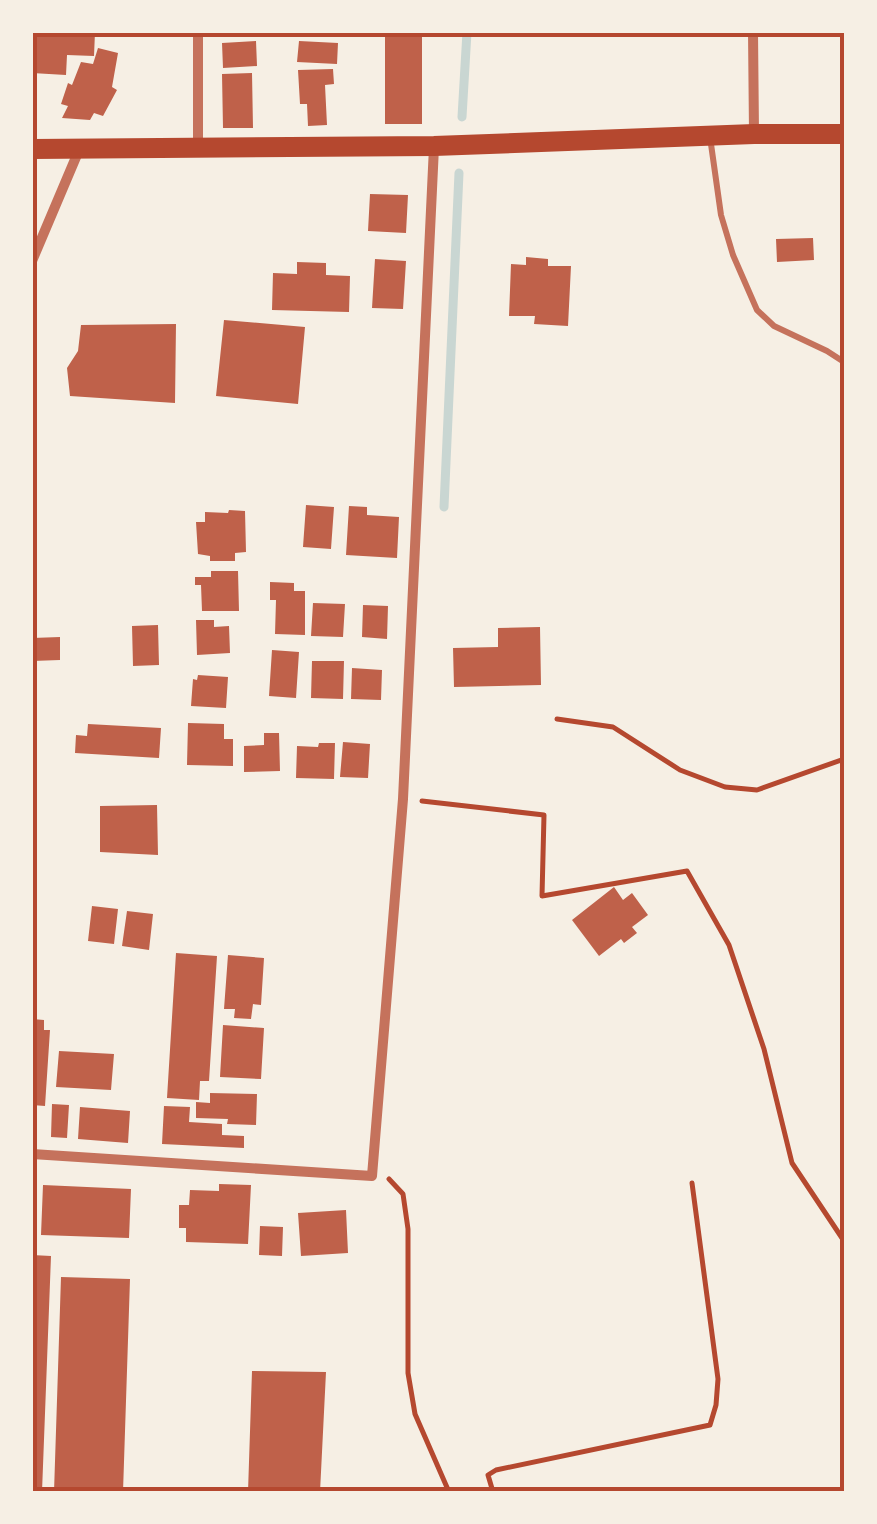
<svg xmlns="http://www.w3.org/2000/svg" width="877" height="1524" font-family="Roboto,sans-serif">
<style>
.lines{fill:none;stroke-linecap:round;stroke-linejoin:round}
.stream{stroke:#c9d6d2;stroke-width:9}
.building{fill:#bf614a}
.path{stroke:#b5482f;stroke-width:5}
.service{stroke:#c5725c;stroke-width:6}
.minor{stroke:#c5725c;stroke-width:10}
.primary{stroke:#b5482f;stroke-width:20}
.neatline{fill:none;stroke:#b5482f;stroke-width:4}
</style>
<rect width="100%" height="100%" fill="#f6efe4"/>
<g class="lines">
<path class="stream" d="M462,117L467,32
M444,507L459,173"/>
</g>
<path class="building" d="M32,32H95L94,56L67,55L66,75L32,73Z
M385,34H422V124H385Z
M256,41L257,66L223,68L222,43Z
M299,41L338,43L337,64L297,62Z
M98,48L118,53L112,87L117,90L103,116L94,113L90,120L62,118L68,106L61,104L68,83L72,85L81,62L93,64Z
M333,69L334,84L325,85L327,125L308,126L307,104H300L298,70Z
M252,73L253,128H223L222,74Z
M370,194L408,195L406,233L368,231Z
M813,238L814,260L777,262L776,239Z
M526,257L548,259V266H571L568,326L534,324L535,316H509L511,264L526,265Z
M375,259L406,261L403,309L372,308Z
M297,262L326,263V275L350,276L349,312L272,310L273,273L297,274Z
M224,320L305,327L298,404L216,396Z
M176,324L175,403L70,396L67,368L78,351L81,325Z
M306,505L334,507L331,549L303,547Z
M349,506L367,507V515L399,517L397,558L346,555Z
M229,510L245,511L246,552L235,553V561H210V556L198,554L196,522H205V512L228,513Z
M211,571H238L239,611H202L201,585H195V577H211Z
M270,582L294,583V591H305V635L275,634L276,600H270Z
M313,603L345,604L343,637L311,636Z
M363,605L388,606L387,639L362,637Z
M196,620H214V627L229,626L230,653L197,655Z
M158,625L159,665L133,666L132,626Z
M540,627L541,685L454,687L453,648L498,647V628Z
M60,637V660L32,661V638Z
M272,650L299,652L296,698L269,696Z
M312,661H344L343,699L311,698Z
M352,668L382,670L381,700L351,699Z
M198,675L228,677L226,708L191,706L193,679L197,680Z
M188,723L224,724V739H233V766L187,765Z
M88,724L161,728L159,758L75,753L76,735L87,736Z
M264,733H279L280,771L244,772V746L264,745Z
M343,742L370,744L368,778L340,777Z
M319,743H335L334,779L296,778L297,746L318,747Z
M157,805L158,855L100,852V806Z
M614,887L623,900L632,893L648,915L632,927L637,933L624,943L621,939L599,956L572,920Z
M92,906L118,909L114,944L88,941Z
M127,911L153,914L149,950L122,946Z
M176,953L217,956L209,1081H200L199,1100L167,1098Z
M228,955L264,958L261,1005L253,1004L251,1019L234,1018L235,1009H224Z
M32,1019L44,1020V1030H50L45,1106L32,1105Z
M223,1025L264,1028L261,1079L220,1077Z
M59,1051L114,1054L111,1090L56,1087Z
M210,1093L257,1094L256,1125L227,1124L228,1119L196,1118V1102L210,1103Z
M52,1104L69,1105L67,1138L51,1137Z
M164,1106L190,1107L189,1122L222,1124V1135L244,1136V1148L162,1144Z
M80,1107L130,1111L128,1143L78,1139Z
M219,1184L251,1185L248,1244L186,1242V1228H179V1205H189L190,1190L219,1191Z
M43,1185L131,1189L129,1238L41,1235Z
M346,1210L348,1253L301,1256L298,1213Z
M260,1226L283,1227L282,1256L259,1255Z
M32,1255L51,1256L42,1492H32Z
M61,1277L130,1279L123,1492H54Z
M252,1371L326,1372L320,1492H248Z"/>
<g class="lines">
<path class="path" d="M557,719L613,727L680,770L725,787L757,790L844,759
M422,801L544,815L542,896L687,871L729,945L764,1049L792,1163L844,1241
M389,1179L403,1194L408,1229V1373L415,1414L449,1492
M493,1492L488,1475L496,1470L710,1425L716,1405L718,1379L692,1183"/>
<path class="service" d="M710,137L721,215L733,255L757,310L774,326L827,351L844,362"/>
<path class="minor" d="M753,32L754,133
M198,147V32
M32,261L79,150
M32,439V456
M32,1154L372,1176L403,799L434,147"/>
<path class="primary" d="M32,149L434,146L754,134H844"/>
</g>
<rect width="877" height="1524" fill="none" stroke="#f6efe4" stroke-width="70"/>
<rect x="35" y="35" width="807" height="1454" class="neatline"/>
</svg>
